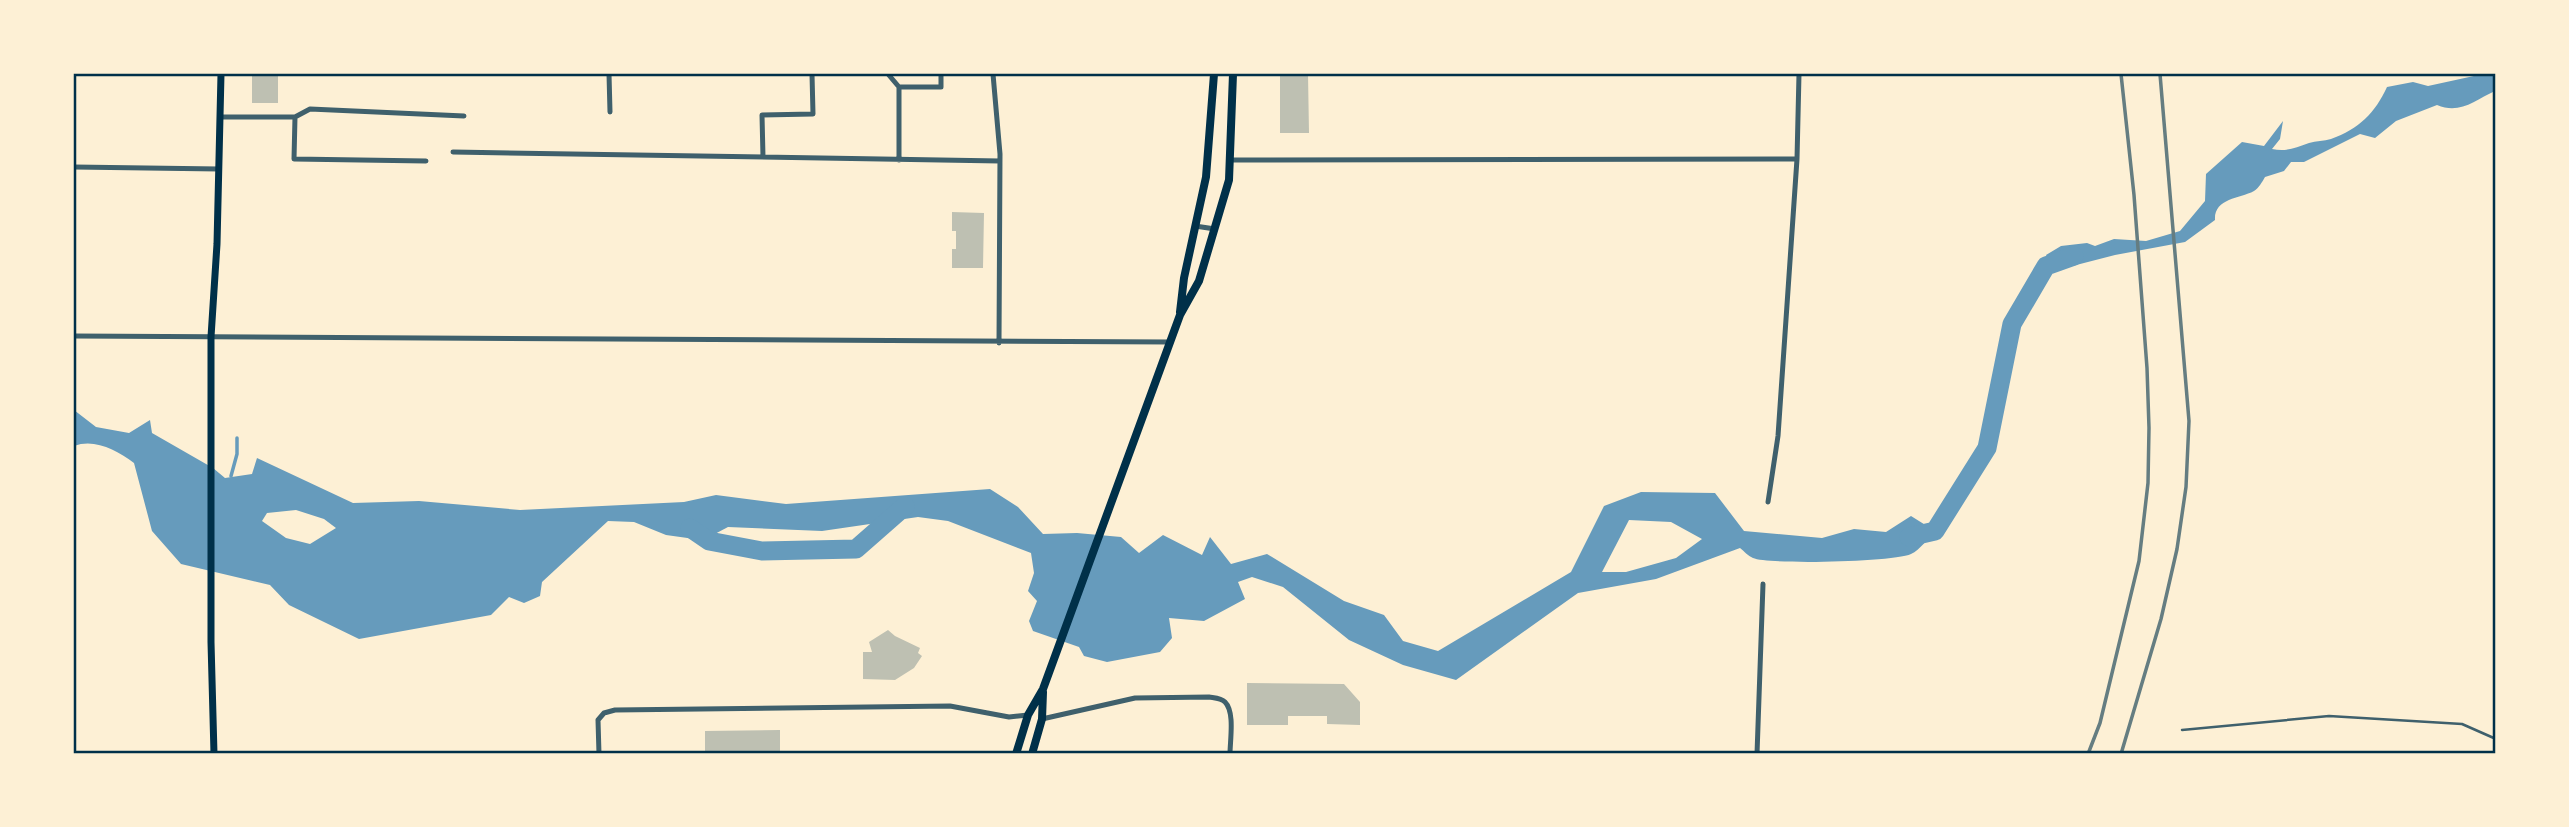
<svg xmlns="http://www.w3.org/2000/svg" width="2569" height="827" font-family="Spectral,serif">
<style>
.water{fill:#669bbc;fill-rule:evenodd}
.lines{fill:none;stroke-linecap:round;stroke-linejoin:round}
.stream{stroke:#669bbc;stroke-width:3.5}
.river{stroke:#669bbc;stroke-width:19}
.building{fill:#bec0b2}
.service{stroke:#3f606c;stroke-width:2.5}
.minor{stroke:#3f606c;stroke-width:5}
.secondary{stroke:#003049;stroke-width:7}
.primary{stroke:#003049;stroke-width:8}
.rail{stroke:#657d81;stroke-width:3.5}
.neatline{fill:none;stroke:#003049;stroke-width:2.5}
</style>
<rect width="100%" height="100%" fill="#fdf0d5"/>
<path class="water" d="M2483,74H2495V91C2475,100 2460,115 2437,105L2396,121L2375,138L2360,134L2304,162H2291L2284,171L2265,177C2262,182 2259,188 2254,191C2239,199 2214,198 2215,220L2185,242L2115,255L2053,271L2046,255L2061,246L2087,243L2095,246L2114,239L2146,241L2180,231L2205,201L2206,174L2242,142L2264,146L2283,121L2280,139L2272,149C2286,152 2295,148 2309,143C2316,141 2324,141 2331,139C2359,129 2375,113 2387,87L2413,82L2428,86Z
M74,410L96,427L129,433L150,420L152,433L213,468L225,478L252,474L257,458L353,503L419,501L520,510L684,502L716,495L786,504L990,489L1018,507L1043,534L1077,533L1121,537L1139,553L1163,535L1202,555L1210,537L1231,564L1267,554L1344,601L1384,615L1403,641L1438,651L1571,572L1604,506L1641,492L1715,493L1744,531L1822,538L1854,529L1886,532L1911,516L1935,531C1928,538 1920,550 1911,554C1894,562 1769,565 1753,558C1748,556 1744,551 1740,548L1656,579L1578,593L1456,680L1403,665L1349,640L1283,587L1252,577L1238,582L1245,599L1204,621L1169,618L1172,638L1160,652L1107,662L1084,656L1079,647L1033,631L1029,621L1037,601L1028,591L1034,573L1031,553L948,521L918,517L822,531L728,527L711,536L709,541L666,535L634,522L608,521L542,582L540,596L524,603L509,597L491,615L359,639L289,605L270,585L181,564L152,531L134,463C117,450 94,438 74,446ZM296,510L324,519L336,528L310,544L286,538L262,521L267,513ZM1629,520L1671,522L1702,539L1676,558L1626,572H1602Z"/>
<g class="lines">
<path class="stream" d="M231,476L237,454V438"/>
<path class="river" d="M690,528L709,541L762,551L856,549L905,506
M1909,537L1935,531L1987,448L2012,324L2046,266L2074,256"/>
</g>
<path class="building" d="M252,74H278V103H252Z
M1280,74H1308L1309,133H1280Z
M952,212L984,213L983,268H952V249H956V231H952Z
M888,630L895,636L920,648L918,653L922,656L914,668L895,680L863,679V652H872L869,642Z
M1247,683L1344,684L1360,702V725L1327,724V716H1288V725H1247Z
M780,730V754H705V731Z"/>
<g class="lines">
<path class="service" d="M2182,730L2329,716L2462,724L2496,739"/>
<path class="minor" d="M609,74L610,112
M888,74L899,87
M993,74L1000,154L999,343
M220,117H295L310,109L464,116
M295,117L294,159L426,161
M453,152L1000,161
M763,157L762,115L813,114L812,74
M899,160V87H941V74
M1230,160L1797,159
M74,167L219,169
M1195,226L1215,229
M74,336L1170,342
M1768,502L1778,436L1797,159L1799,74
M1042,719L1135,698L1209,697C1215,698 1221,698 1225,702C1235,712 1230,740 1230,754
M599,754L598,720L604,713L615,710L950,706L1009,717L1028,715
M1757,754L1763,584"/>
<path class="secondary" d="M214,754L211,642V337L217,244L221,74"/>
<path class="primary" d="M1180,312L1184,278L1206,177L1214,74
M1016,754L1028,715L1043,689L1180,315L1199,281L1229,180L1233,74
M1032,754L1042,719L1043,692"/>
<path class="rail" d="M2088,754L2100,723L2139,561L2148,483L2149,428L2147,368L2134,195L2121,74
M2121,754L2161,619L2177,549L2186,487L2189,421L2160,74"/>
</g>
<rect width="2569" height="827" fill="none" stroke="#fdf0d5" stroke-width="150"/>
<rect x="75" y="75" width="2419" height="677" class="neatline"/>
</svg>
